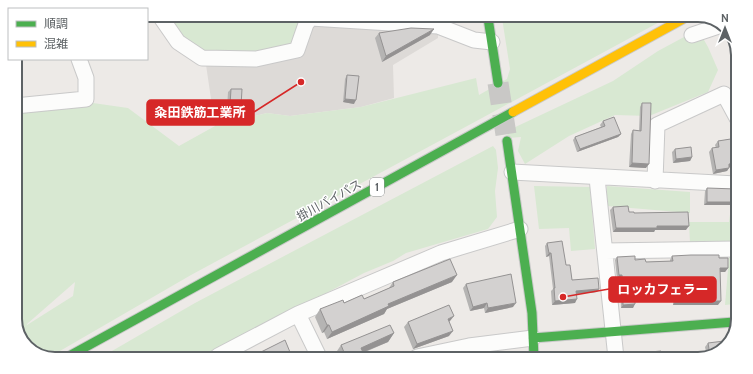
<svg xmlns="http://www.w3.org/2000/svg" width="753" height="374" font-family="Cabin,'Noto Sans JP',sans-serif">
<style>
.industrial{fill:#dddad7}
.green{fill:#d8e8d2;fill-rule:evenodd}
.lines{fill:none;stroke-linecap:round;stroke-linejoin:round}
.secondary-tunnel{stroke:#c9c8c6;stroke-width:21;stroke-dasharray:21 10;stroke-linecap:butt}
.street-casing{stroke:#c9c9c9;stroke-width:17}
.fast-casing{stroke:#c9c9c9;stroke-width:11}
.slow-casing{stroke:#c9c9c9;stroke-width:11}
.street{stroke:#fcfcfb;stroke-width:15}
.fast{stroke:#4caf50;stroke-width:9}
.slow{stroke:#ffc107;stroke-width:9}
.wall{fill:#b5b4b3}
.shaded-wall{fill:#949292}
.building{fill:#d3d1d0;stroke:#949292}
.labels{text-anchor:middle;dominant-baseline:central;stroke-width:3;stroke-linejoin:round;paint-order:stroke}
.shield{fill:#fff;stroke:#8e9193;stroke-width:1}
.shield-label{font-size:11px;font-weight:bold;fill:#5d6265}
.street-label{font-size:12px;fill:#5d6265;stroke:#fff}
.rim{fill:none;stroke:#5d6265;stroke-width:2}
.leader{fill:none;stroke:#d62828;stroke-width:1.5}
.callout-dot{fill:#d62828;stroke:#fff;stroke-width:1.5}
.callout{fill:#d62828;stroke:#d62828;stroke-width:1.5}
.callout-label{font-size:13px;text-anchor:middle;font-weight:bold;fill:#fff}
</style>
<rect width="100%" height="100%" fill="#edeae7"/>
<path class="industrial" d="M311,18L438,26V38L393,65L394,98L361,107L290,116L267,113L215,126L205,58Z"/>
<path class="green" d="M160,16L305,17L287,52L230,59L178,42Z
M502,18L665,19L482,118L481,111L482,118L191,275L53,355H38L22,341L15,322V108L49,102L93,103L128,108L179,146L215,126L267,113L290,116L361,107L476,78L479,95L507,79L510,69ZM75,282L73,296L27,325V324Z
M684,37L704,40L708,47L718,70L708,92L649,116L615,115L569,136L525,164L518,151L521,137L508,138L507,131L613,81L658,51Z
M493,146L496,150L498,168L495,191L497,217L488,229L406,253L393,261L364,273L208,356L105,355L195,303Z
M534,186L590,187L595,249L571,251L569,228L539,229Z
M607,186L690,192V213L607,206Z
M733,192H736L735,242L690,243L689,222H729Z
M729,257H735L734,304L725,305Z"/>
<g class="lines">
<path class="secondary-tunnel" d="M498,83L507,141"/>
<defs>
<path id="street" d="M160,16L178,42L202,58L256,59L297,50L306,24L311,18L438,26L474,40L492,42
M692,35L722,25
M15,106L86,99V78L79,59
M512,172L736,184
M597,178L616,358
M655,181L657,125L724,94L737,118
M605,251L735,249
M298,314L319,357
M218,356L298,314L441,253L520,229
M417,357L469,346L533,338"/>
<path id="fast" d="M488,18L498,83
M507,141L532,313L534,358
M533,338L734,322
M71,355L513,112"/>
<path id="slow" d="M513,112L683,19"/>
</defs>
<use href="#street" class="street-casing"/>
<use href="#fast" class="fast-casing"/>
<use href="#slow" class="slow-casing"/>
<use href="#street" class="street"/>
<use href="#fast" class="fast"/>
<use href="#slow" class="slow"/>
</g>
<path class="wall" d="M379,33L430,35L382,62L375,38Z
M347,75L354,104L343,102L345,79Z
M231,89L238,109H227L228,92Z
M642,103L646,168L629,167L631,134L633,130L639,131L640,107Z
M603,121L621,134L618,137L577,152L573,140L575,137L601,127L600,125Z
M737,138L736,166L729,167L727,171L713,174L709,152L712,148H716L715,145L718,141Z
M675,149L692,157L690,161L673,163L672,152Z
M707,188L734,205H704L705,191Z
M613,207L629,212L634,213L686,230H655L654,232H613L610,210Z
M547,243L566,265L572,280L597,292L577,294L575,303L552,305L551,291L553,289L549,256L546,257L545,246Z
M672,256L719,258L728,268L725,272H720L718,305H673V300H635L633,308H621L620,279H617L615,260L617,257L646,262L670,261V260Z
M393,282H452L387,309L384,314L327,339L324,332L322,333L315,317L320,309L344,303L364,299L389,288Z
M466,284L513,307L485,313L484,308L470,311L463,288Z
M450,321L449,322V336L413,349L404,327L408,322Z
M394,333L388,342L363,353L365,357H336L335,354L341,345Z
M708,343L720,352L707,356L705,347Z"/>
<path class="shaded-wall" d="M449,17H453L470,18L467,21L454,23L447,20Z
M434,29L430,35L382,62L386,56Z
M345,99L356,100L354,104L343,102Z
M230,105L241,106L238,109H227Z
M621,134L618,137L577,152L580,149Z
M692,157L690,161L673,163L676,159Z
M632,163L649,164L646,168L629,167Z
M736,163V166L726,168L729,164Z
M729,168L727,171L713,174L716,170Z
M707,202H736L734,205H704Z
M657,226H689L686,230H655L654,232H613L616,228Z
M549,253H551L549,256L546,257Z
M720,268H728L725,272H717Z
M457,275L452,282L387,309L384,314L327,339L332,332L388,304Z
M619,275H622L620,279H617Z
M599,289L597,292L574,294L576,291Z
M635,297H675L673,300H632Z
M577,299L575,303L552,305L555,301Z
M675,301H721L718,305H673Z
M487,303L484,308L470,311L473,307Z
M516,303L513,307L485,313L488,308Z
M635,304L633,308H621L623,305Z
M454,316L450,321L444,324L448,319Z
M327,325H329L324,332L322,333Z
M453,331L449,336L413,349L417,344Z
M394,333L388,342L354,356L361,348Z"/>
<path class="building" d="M453,17L470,18L457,19Z
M411,28L434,29L386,56L379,33Z
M347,75L359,76L356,100L345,99Z
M231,89H242L241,106L230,105Z
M642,103H651L649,164L632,163L633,130L641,131Z
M614,117L621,134L580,149L575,137L605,126L603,121Z
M737,138L736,163L729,164V168L716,170L712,148L719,147L718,141Z
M691,147L692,157L676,159L675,149Z
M707,188L736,189V202H707Z
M628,206L629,212H634V213L688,212L689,226H657V228H616L613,207Z
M562,241L566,265H570L572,280L598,278L599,289L576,291L577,299L555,301L554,288H555L551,253H549L547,243Z
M691,255H719V258H728V268H720L721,301H675V297H635V304L623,305L622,275H619L617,257L635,256V260L645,259L646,262L673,261L672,256Z
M450,259L457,275L388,304L389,306L332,332L329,325H327L320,309L343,300L344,303L362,295L364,299L394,286L393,282Z
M511,274L516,303L488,308L487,303L473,307L466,284Z
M449,305L454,316L448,319L453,331L417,344L408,322Z
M390,325L394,333L361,348L365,357H346L341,345Z
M285,340L292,357L253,356Z
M724,341L725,347L720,352L710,355L708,343Z
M661,351L662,359H626L628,354Z"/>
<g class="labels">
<rect class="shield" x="370" y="178" width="14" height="18" rx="3"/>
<g class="shield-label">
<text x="377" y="187">1</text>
</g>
<g class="street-label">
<text transform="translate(329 200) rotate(-29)">掛川バイパス</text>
</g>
</g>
<path d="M0 0H753V374H0ZM55 22H698A33 33 0 0 1 731 55V319A33 33 0 0 1 698 352H55A33 33 0 0 1 22 319V55A33 33 0 0 1 55 22Z" fill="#fff" fill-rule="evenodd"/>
<path class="rim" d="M55 22H698A33 33 0 0 1 731 55V319A33 33 0 0 1 698 352H55A33 33 0 0 1 22 319V55A33 33 0 0 1 55 22Z"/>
<path class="leader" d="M301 82L254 112M563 297L609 289"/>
<g class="callout-dot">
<circle cx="301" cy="82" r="4"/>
<circle cx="563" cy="297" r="4"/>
</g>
<g class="callout">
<rect x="147" y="100" width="107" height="25" rx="4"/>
<rect x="609" y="277" width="107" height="25" rx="4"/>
</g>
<g class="callout-label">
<text x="200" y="117">粂田鉄筋工業所</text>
<text x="663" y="294">ロッカフェラー</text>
</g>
<rect x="8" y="8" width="140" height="52" fill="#ffffff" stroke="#bec0c1"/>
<rect x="16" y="21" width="20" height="6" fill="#4caf50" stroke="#bec0c1"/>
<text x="44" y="28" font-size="12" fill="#5d6265">順調</text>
<rect x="16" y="41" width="20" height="6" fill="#ffc107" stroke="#bec0c1"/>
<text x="44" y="48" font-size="12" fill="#5d6265">混雑</text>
<g transform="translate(725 28)" stroke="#ffffff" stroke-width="3" paint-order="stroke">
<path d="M0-3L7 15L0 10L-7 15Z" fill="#5d6265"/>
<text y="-6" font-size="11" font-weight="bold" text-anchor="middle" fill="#5d6265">N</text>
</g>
</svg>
